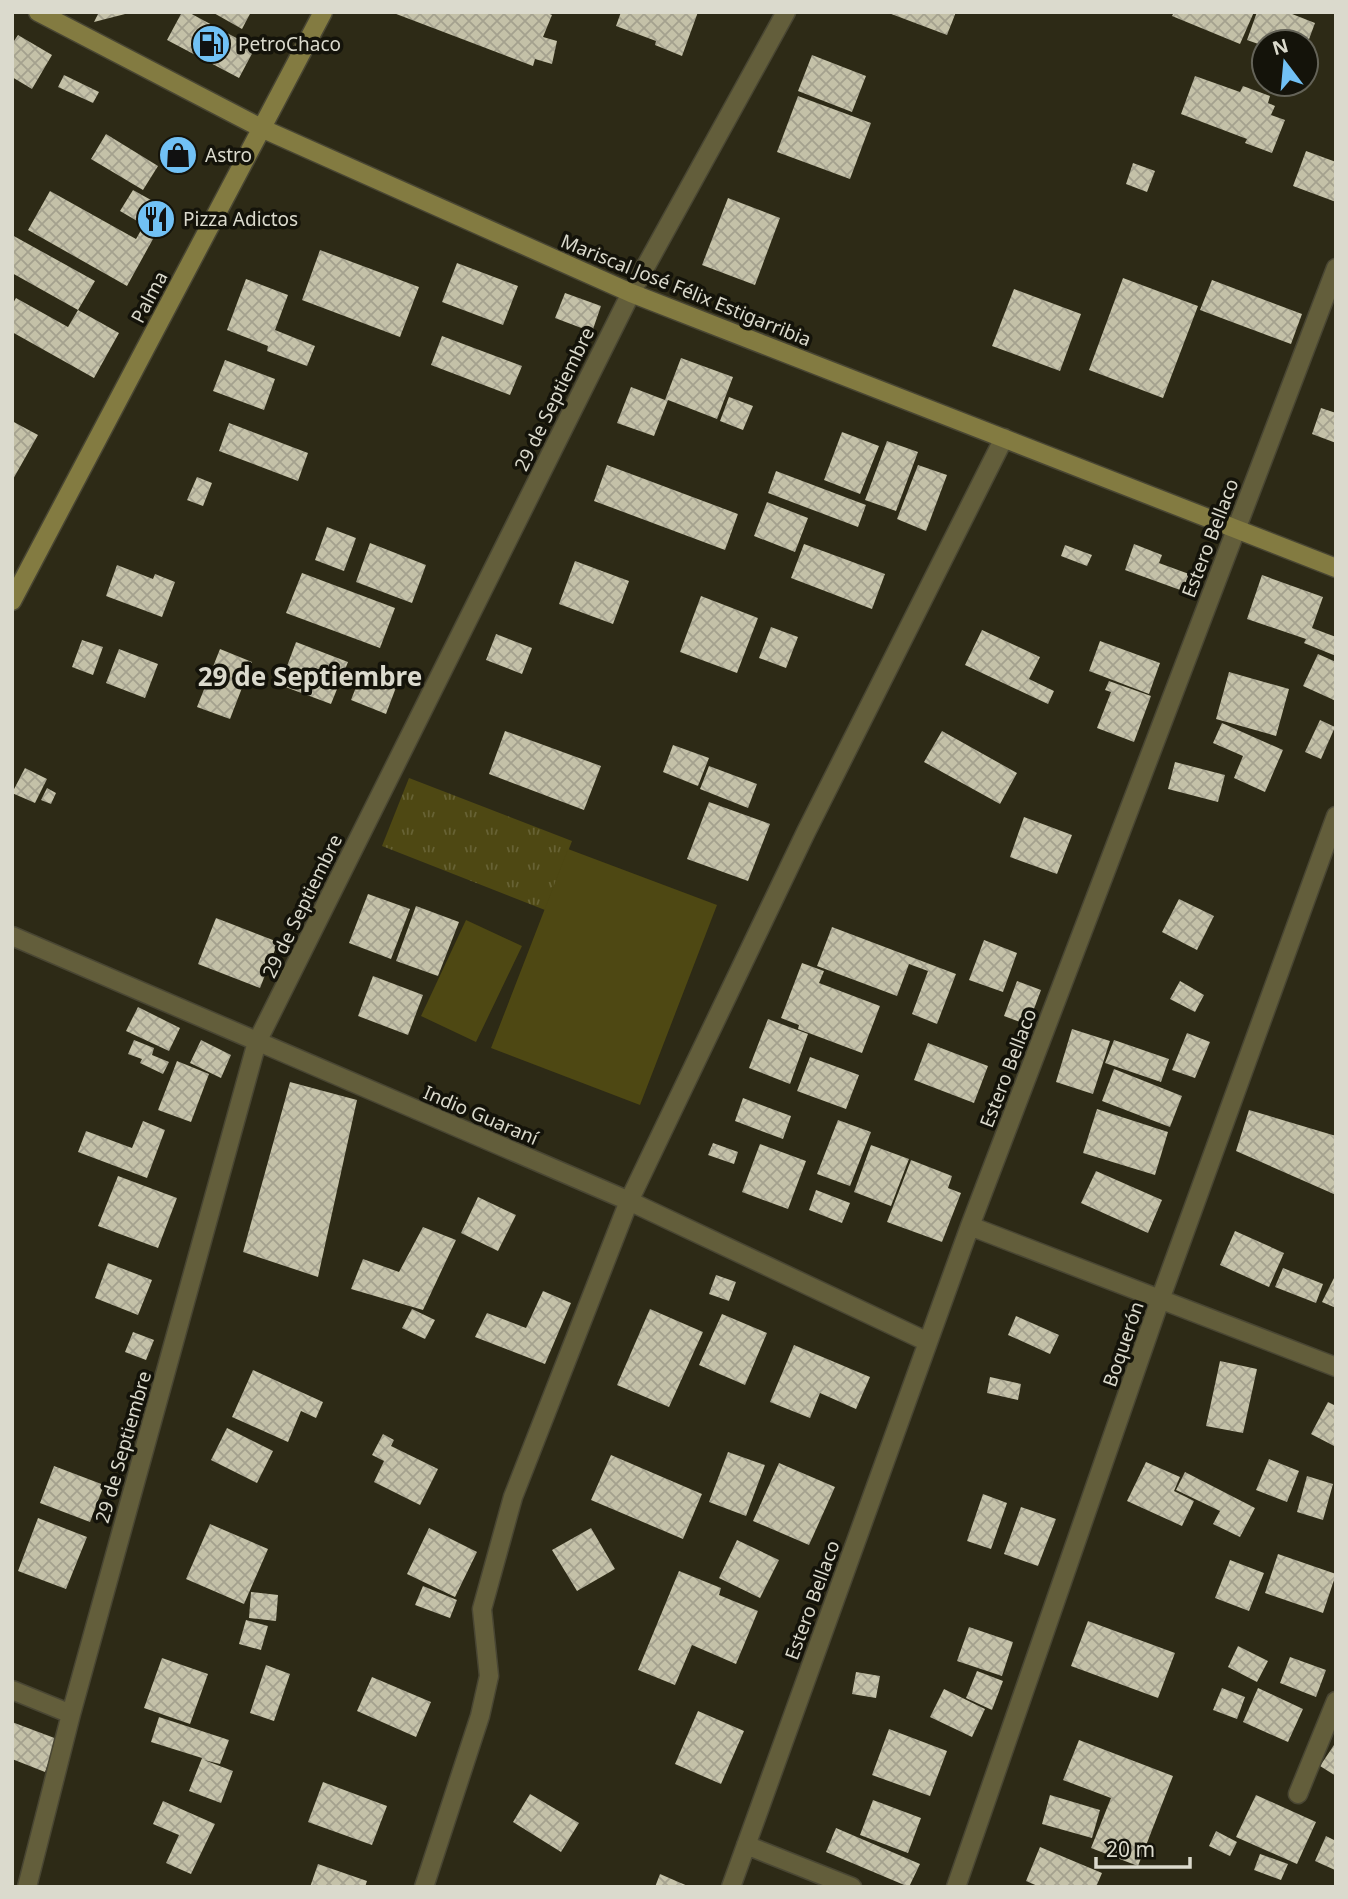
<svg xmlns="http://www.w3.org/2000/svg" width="1348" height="1899" font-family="'Noto Sans',sans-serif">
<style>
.grass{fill:url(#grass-tufts)}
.pitch{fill:#4e4813}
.building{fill:url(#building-cross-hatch)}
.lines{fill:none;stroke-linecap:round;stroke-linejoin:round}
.street-casing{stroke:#494633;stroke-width:21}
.secondary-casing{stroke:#494633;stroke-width:21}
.street{stroke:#635e3b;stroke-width:18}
.secondary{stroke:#837b41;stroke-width:18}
.labels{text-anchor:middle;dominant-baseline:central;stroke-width:7;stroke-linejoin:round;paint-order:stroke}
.poi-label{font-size:19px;fill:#dbdacd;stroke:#14130a;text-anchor:start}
.street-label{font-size:19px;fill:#dbdacd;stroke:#14130a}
.district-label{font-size:26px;font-weight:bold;fill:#dbdacd;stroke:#14130a}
</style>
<defs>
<pattern id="grass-tufts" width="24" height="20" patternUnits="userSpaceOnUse" patternTransform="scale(1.75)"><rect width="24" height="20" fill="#4e4813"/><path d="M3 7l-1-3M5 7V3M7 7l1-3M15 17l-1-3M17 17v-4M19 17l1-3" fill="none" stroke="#676234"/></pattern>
<pattern id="building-cross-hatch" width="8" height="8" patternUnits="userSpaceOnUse" patternTransform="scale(1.75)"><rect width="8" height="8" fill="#c4c1a8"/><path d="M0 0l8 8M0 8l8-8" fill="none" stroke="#a4a18e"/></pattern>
</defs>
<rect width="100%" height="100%" fill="#2d2a16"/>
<path class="grass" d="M409,778L572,841L545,910L382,846Z"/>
<path class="pitch" d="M568,849L717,905L640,1105L491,1048Z
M466,920L522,946L476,1042L421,1016Z"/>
<path class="building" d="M99,12H128L129,13L94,22Z
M182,12H188L255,48L239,78L167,40Z
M212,12H251L242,29Z
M391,12H545L552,15L543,37L557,41L552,64L535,59L533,66Z
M621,12H698L682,56L655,45L656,41L616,26Z
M886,12H956L947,35Z
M1174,12H1254L1240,44L1172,16Z
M1257,12H1287L1315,23L1308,42H1264V46L1247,40Z
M18,35L52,55L32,89L12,77V44Z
M812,55L866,76L852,112L798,91Z
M64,75L99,92L93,103L58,87Z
M1195,76L1240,92L1243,86L1270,96L1268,103L1275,106L1271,115L1285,120L1272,153L1245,143L1247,139L1181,114Z
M798,96L871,123L850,179L777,152Z
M106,134L158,166L143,190L91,159Z
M174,136L197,149L181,174L159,161Z
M1306,151L1336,162V202L1293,186Z
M1133,163L1155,171L1147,192L1126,184Z
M133,190L169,210L127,286L28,230L50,191L136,239L144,225L120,211Z
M728,198L780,218L755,285L702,265Z
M12,235L95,281L78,310L12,273Z
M320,250L419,287L400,337L302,300Z
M457,263L518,286L503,325L442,302Z
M1123,278L1198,306L1163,398L1089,370Z
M246,279L288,295L275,330L315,346L307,366L267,351L268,346L227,330Z
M1212,280L1302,314L1291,344L1200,310Z
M1014,289L1081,314L1060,371L992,346Z
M565,293L601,306L592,332L555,318Z
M16,298L68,327L78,310L119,333L94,378L12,332V305Z
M442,336L522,366L510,395L431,365Z
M681,358L733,377L717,419L668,400L654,436L617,423L631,387L665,400Z
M225,360L275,379L264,410L213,391Z
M729,397L753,406L743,430L720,421Z
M1321,408L1336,413V443L1312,434Z
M12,421L38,435L12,481Z
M229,423L308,453L298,481L219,451Z
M842,432L879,446L860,494L824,480Z
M887,441L918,452L896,511L865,500Z
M607,465L738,514L725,550L594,501Z
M918,465L947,475L926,531L897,519Z
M776,471L866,505L858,527L768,493Z
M197,477L212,483L203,506L187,500Z
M767,502L808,518L795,552L754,536Z
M327,527L356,538L344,571L315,560Z
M370,543L426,565L412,603L356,582Z
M804,544L885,574L872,609L791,578Z
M1134,544L1162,555L1159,563L1189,574L1183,591L1125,570Z
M1065,545L1092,555L1087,566L1061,556Z
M575,561L629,581L613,624L559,604Z
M117,565L153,579L155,574L175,582L162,617L106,596Z
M302,573L395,608L380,648L286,613Z
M1262,575L1323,597L1312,628L1336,637V656L1304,643L1306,639L1247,619Z
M701,596L758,618L737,673L680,652Z
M771,627L798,637L786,668L759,658Z
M982,630L1040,657L1029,679L1054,691L1048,704L965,665Z
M496,634L532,648L522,674L486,660Z
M82,640L103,647L93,675L72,667Z
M1100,641L1160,663L1149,694L1089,671Z
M296,642L348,662L331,704L280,685Z
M119,649L158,664L145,698L106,683Z
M220,649L252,662L230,719L197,707Z
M1318,654L1336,662V701L1303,686Z
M363,669L398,682L386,714L351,700Z
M1229,672L1289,689L1276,736L1216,719Z
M1109,681L1151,696L1134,742L1097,728L1111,692L1105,690Z
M1320,720L1335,727L1321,759L1305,752Z
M1222,723L1283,750L1265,792L1234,778L1243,756L1213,743Z
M505,731L601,766L584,810L489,774Z
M942,731L1017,773L1000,804L924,762Z
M673,745L709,758L698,786L663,772Z
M1175,762L1225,775L1218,802L1168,789Z
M709,766L757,784L748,808L700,789Z
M25,768L47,779L35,803L12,793Z
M47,788L56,793L51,804L41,800Z
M709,802L770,824L748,881L687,859Z
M1024,817L1072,835L1057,874L1010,857Z
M368,894L410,909L391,959L349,943Z
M1179,899L1214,916L1197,950L1162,932Z
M416,906L459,922L438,976L396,961Z
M216,918L278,942L260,988L198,964Z
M832,927L956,974L937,1024L912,1014L928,971L909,964L897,996L817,966Z
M984,940L1017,953L1003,992L969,980Z
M802,963L824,971L819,983L880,1006L862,1053L798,1029L799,1025L781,1018Z
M373,976L423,995L408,1035L358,1016Z
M1017,981L1041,990L1028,1025L1004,1016Z
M1180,981L1204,995L1195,1012L1170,999Z
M138,1007L180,1028L169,1051L126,1031Z
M768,1019L808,1034L790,1084L749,1068Z
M1072,1029L1110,1041L1093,1094L1056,1082Z
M1187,1033L1210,1042L1195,1078L1172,1070Z
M134,1040L154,1048L152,1055L169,1062L163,1074L140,1063L142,1059L128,1054Z
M201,1040L231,1055L221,1078L190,1063Z
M1114,1040L1169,1059L1161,1082L1105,1063Z
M928,1043L988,1066L974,1103L914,1080Z
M810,1057L859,1075L846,1109L797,1091Z
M177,1061L209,1074L191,1122L158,1110Z
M1114,1069L1182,1096L1170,1127L1102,1101Z
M290,1082L357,1100L318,1277L243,1252Z
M743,1098L791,1116L783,1139L735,1121Z
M1097,1109L1168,1132L1155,1175L1083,1153Z
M1249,1110L1336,1136V1195L1236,1151Z
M838,1120L871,1132L850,1186L817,1174Z
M143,1121L165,1130L147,1178L78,1152L86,1131L132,1148Z
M713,1143L738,1152L734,1164L708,1155Z
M760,1144L806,1161L788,1209L742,1192Z
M871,1145L909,1159L891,1206L854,1192Z
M911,1160L952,1176L948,1188L961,1193L942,1242L887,1222Z
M1096,1171L1162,1200L1148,1233L1081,1203Z
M118,1176L177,1198L158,1248L98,1226Z
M816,1190L850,1203L842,1223L809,1210Z
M478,1197L516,1215L498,1251L461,1233Z
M423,1227L456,1240L423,1310L351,1289L363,1259L399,1272Z
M1235,1231L1284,1253L1269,1287L1220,1265Z
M108,1263L152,1280L138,1315L95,1298Z
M1283,1268L1323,1284L1316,1303L1275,1287Z
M1336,1274V1308L1322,1302Z
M716,1275L736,1282L729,1301L709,1294Z
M543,1291L571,1303L545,1364L475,1337L487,1313L526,1328Z
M412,1309L435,1320L425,1339L402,1328Z
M650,1309L703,1332L669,1407L617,1385Z
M722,1314L767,1333L745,1385L699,1365Z
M1016,1316L1059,1335L1050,1354L1008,1335Z
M133,1332L154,1340L146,1360L125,1352Z
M794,1345L870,1377L856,1409L820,1393L810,1418L770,1402Z
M1220,1361L1257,1369L1243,1433L1206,1426Z
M253,1370L323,1402L316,1418L301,1411L288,1442L232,1417Z
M990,1377L1021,1384L1018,1400L987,1393Z
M1328,1402L1336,1406V1447L1311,1434Z
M227,1428L273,1451L257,1483L211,1460Z
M383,1434L394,1440L391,1446L438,1469L420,1505L374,1482L384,1461L372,1455Z
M728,1452L765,1465L746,1516L709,1502Z
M611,1455L702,1494L683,1539L591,1500Z
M1269,1459L1299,1471L1287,1502L1256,1490Z
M1146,1462L1180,1477L1174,1491L1194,1501L1182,1526L1127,1501Z
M779,1463L835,1487L809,1545L753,1521Z
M54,1466L104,1485L90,1522L40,1503Z
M1185,1472L1255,1508L1240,1537L1213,1524L1220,1511L1176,1490Z
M1307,1476L1333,1484L1323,1520L1297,1512Z
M983,1494L1007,1503L991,1549L967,1541Z
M1021,1507L1056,1519L1038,1566L1004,1554Z
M38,1518L87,1537L66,1589L18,1571Z
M210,1524L268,1549L244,1604L186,1579Z
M429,1528L477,1552L455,1597L407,1574Z
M591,1528L615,1569L577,1591L552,1550Z
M737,1540L779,1560L760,1598L719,1578Z
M1278,1554L1336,1574L1323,1613L1265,1593Z
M1230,1560L1264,1573L1249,1611L1215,1598Z
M679,1571L721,1588L719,1595L758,1611L736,1664L692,1645L675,1685L638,1670Z
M423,1586L457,1600L450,1618L415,1605Z
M251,1592L278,1595L276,1621L249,1618Z
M246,1620L268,1626L261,1650L239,1644Z
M1088,1621L1175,1653L1158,1698L1071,1666Z
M969,1627L1013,1642L1002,1676L957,1661Z
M1238,1646L1268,1661L1257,1682L1228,1667Z
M1290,1657L1326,1670L1316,1697L1280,1683Z
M162,1658L208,1674L190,1724L144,1708Z
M266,1665L290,1674L274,1721L250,1713Z
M977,1671L1003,1681L992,1710L966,1698Z
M856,1672L880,1676L876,1698L852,1694Z
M372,1677L431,1702L416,1737L357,1711Z
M1222,1688L1245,1697L1237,1719L1213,1710Z
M1258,1688L1303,1709L1288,1742L1243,1722Z
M944,1689L985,1709L972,1737L930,1717Z
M698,1711L744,1731L721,1784L675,1764Z
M159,1717L229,1740L220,1764L204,1760L233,1771L221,1803L189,1791L202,1758L151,1742Z
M12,1722L57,1739L45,1772L12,1759Z
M889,1729L947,1751L930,1796L872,1775Z
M1079,1740L1173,1776L1138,1866L1091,1848L1111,1798L1063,1780Z
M1336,1742V1776L1320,1766Z
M323,1782L387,1806L372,1845L308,1822Z
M530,1794L579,1823L561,1852L513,1822Z
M1050,1795L1100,1810L1092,1838L1042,1824Z
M1256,1795L1316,1822L1297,1864L1236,1837Z
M873,1800L921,1818L908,1853L860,1835Z
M163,1801L215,1824L191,1874L166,1863L179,1835L153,1824Z
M836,1828L920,1864L909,1887L826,1852Z
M1216,1831L1237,1842L1230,1856L1209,1846Z
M1326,1836L1336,1841L1335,1870L1315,1861Z
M1040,1847L1102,1873L1096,1887H1040L1026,1881Z
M1260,1854L1288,1864L1281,1880L1254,1870Z
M318,1864L367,1881L365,1887H310Z
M660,1874L690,1887H655Z"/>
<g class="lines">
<defs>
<path id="street" d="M12,936L629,1201L928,1342
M970,1226L1336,1367
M12,1690L71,1714
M1298,1794L1336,1701
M746,1845L852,1887
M27,1887L71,1714L257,1042L631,293L786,12
M424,1887L480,1716L489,1676L482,1609L513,1497L629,1201L806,832L1004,438
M731,1887L970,1226L1336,268
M956,1887L1161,1297L1336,816"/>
<path id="secondary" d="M38,12L261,128L631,293L1336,568
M12,601L323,12"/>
</defs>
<use href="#street" class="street-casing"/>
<use href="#secondary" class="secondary-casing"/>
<use href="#street" class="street"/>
<use href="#secondary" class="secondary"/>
</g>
<defs>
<symbol id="fuel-disc" viewBox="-11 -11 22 22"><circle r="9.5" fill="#71c1f5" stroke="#14130a"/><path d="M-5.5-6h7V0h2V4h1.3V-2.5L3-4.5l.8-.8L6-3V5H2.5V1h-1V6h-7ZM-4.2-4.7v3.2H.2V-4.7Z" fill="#111"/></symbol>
<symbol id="shop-disc" viewBox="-11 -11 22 22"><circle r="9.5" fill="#71c1f5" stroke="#14130a"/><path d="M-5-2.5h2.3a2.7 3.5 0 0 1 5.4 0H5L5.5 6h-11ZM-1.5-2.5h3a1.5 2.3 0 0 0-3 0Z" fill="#111"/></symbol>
<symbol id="restaurant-disc" viewBox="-11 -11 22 22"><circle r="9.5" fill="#71c1f5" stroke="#14130a"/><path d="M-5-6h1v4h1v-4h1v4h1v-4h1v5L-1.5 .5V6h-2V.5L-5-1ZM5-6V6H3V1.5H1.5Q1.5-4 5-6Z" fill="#111"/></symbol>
</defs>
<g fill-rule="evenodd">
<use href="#fuel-disc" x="189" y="22" width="44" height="44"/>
<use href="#shop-disc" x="156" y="133" width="44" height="44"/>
<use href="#restaurant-disc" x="134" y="197" width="44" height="44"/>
</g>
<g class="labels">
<g class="poi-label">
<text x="238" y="44">PetroChaco</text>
<text x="205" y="155">Astro</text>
<text x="183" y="219">Pizza Adictos</text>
</g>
<g class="street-label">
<text transform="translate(686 290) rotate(22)">Mariscal José Félix Estigarribia</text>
<text transform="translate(149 297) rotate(-62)">Palma</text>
<text transform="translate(554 399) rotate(-64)">29 de Septiembre</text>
<text transform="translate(1210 538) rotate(-69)">Estero Bellaco</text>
<text transform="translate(302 906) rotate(-64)">29 de Septiembre</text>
<text transform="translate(1008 1068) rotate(-69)">Estero Bellaco</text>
<text transform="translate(481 1115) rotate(23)">Indio Guaraní</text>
<text transform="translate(1123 1344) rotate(-71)">Boquerón</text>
<text transform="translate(123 1447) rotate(-74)">29 de Septiembre</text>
<text transform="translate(812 1600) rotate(-70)">Estero Bellaco</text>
</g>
<g class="district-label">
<text x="310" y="676">29 de Septiembre</text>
</g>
</g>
<rect width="1348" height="1899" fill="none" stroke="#dbdacd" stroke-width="28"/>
<g transform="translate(1285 63) rotate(344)"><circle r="33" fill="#14130a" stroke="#646358" stroke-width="2"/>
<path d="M0-5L12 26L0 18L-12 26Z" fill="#71c1f5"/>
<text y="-10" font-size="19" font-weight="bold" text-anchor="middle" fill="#dbdacd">N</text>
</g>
<path d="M1096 1857v10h94v-10" fill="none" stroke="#dbdacd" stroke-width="3.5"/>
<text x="1106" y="1857" font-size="21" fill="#dbdacd" stroke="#14130a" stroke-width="5" paint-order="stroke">20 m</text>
</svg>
